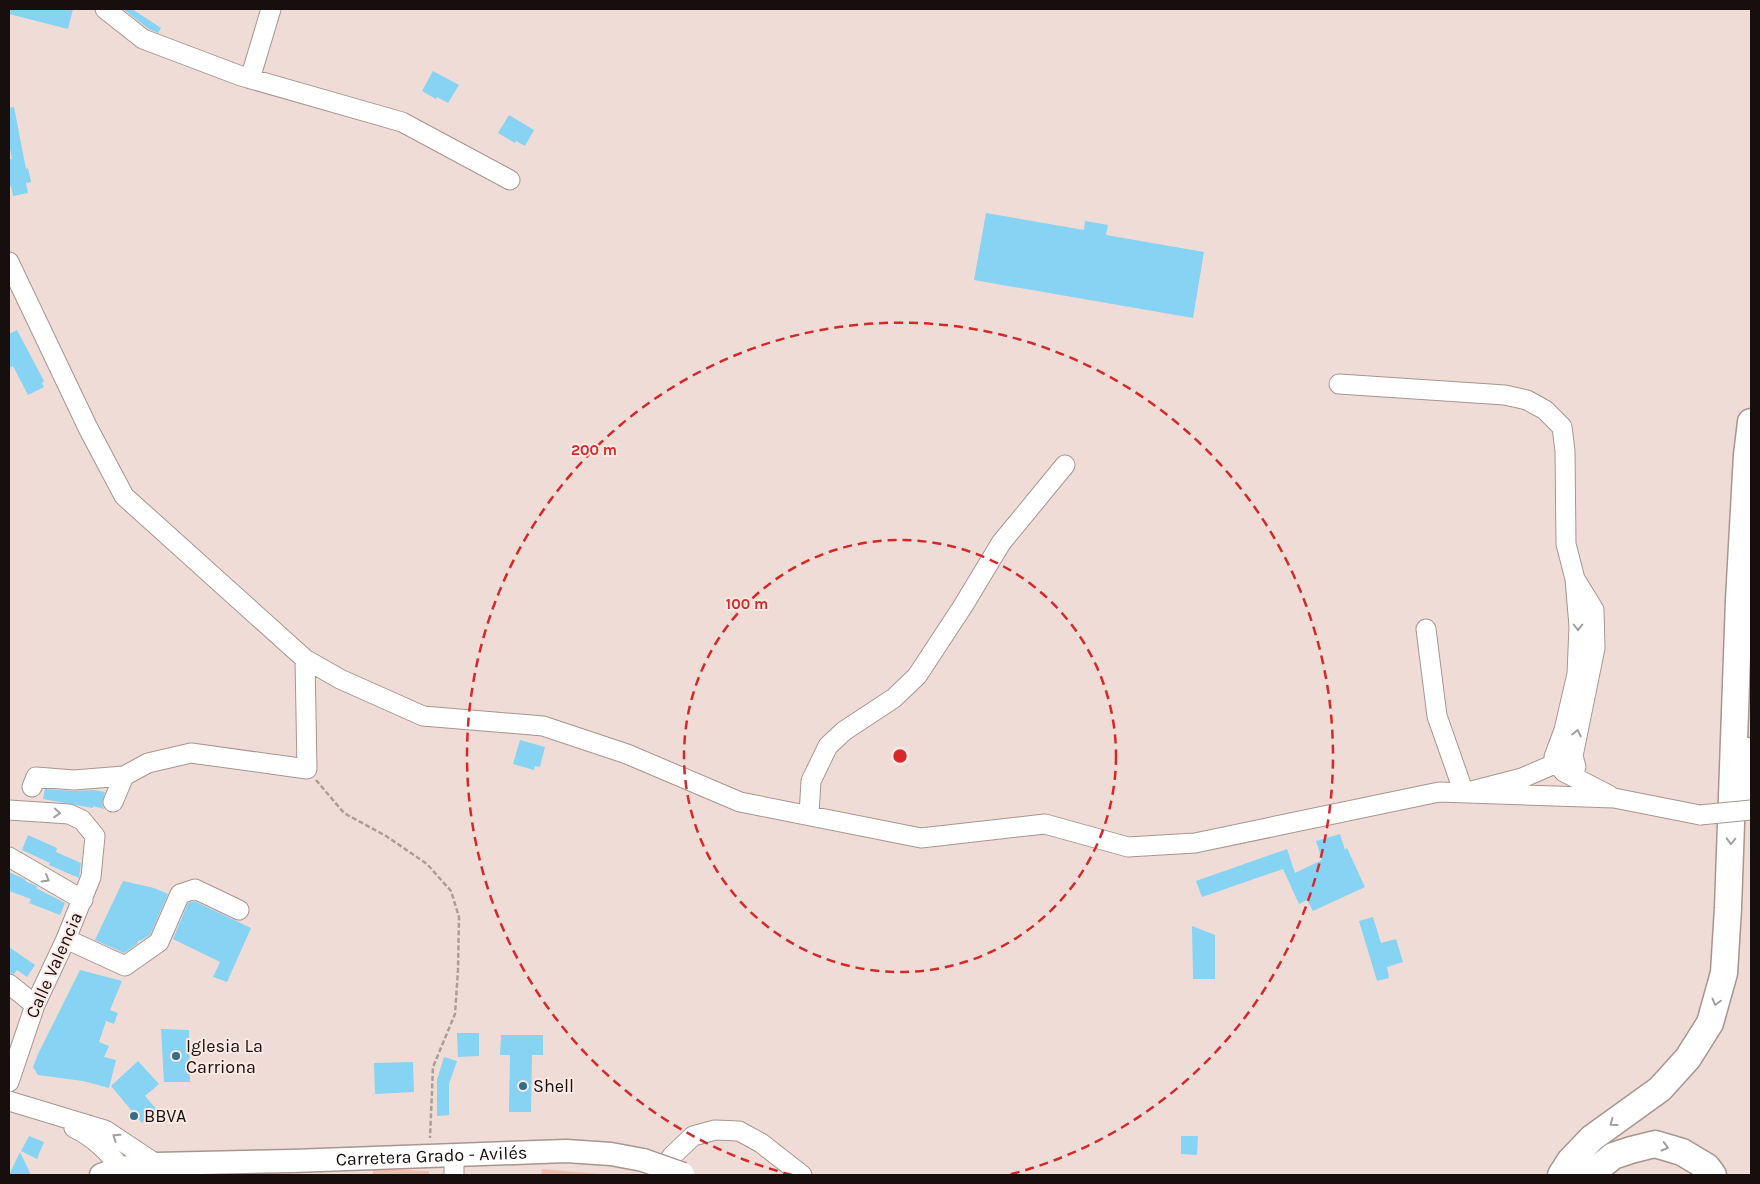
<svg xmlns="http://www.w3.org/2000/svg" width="1760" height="1184" font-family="Karla,sans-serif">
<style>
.green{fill:#eebfb1}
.building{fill:#86d3f4}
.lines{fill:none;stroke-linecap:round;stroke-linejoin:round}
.minor-casing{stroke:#a7958f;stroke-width:21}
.major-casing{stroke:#a7958f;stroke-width:25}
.highway-casing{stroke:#a7958f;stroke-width:29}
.path{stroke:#ad9d99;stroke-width:2.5;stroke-dasharray:5 2.5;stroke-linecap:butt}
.minor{stroke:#fff;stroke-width:19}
.major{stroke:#fff;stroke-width:22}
.highway{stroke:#fff;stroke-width:26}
.minor-bridge-casing{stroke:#a7958f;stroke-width:21;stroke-linecap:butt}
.major-bridge-casing{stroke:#a7958f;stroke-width:25;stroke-linecap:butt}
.minor-bridge{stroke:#fff;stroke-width:19}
.major-bridge{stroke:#fff;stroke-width:22}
.oneway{stroke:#a29f9e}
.ring{fill:none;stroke:#d62828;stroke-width:2.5;stroke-dasharray:9 6}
.poi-dot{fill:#326e85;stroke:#fde9e3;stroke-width:2}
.labels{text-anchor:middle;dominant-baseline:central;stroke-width:4;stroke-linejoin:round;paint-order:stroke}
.street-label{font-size:18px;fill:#160f0d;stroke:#fde9e3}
.poi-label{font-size:18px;fill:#160f0d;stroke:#fde9e3;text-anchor:start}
.centre{fill:#d62828;stroke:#fde9e3;stroke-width:2.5}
.ring-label{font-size:15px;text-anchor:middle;font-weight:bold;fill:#d62828;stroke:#fde9e3;stroke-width:4;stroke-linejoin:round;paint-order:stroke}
</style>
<rect width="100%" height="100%" fill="#f0dcd6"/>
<path class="green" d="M373,1169L429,1171V1175H373Z
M542,1169L613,1175H541Z"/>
<path class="building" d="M9,9H73L68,29L9,14Z
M123,9H132L161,28L158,33L149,29Z
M433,71L459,85L448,103L437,97L436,99L422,91Z
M14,107L26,169L28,168L31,182L26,183L28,193L13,196L11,186L9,187V159H12L9,144V108Z
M509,115L534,130L525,146L516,141L515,143L498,133Z
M986,213L1084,230L1085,221L1108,225L1106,235L1204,252L1193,318L974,280Z
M17,330L44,381L42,383L44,387L28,395L13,366L9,368V334Z
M520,740L545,747L540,767L535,766L534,770L513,764Z
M45,789L73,791L94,790L105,792L102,803L104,809L93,806V808L43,799Z
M1340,834L1345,850L1347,848L1365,887L1313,911L1307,900L1299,904L1283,869L1202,897L1196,881L1287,849L1295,873L1322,860L1316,841Z
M28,835L57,848L56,852L81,863L79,878L49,865L50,863L22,850Z
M9,872L22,878L26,880L25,881L37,886L36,888L65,903L60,915L29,903L31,899L9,891Z
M123,881L154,888L168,894L150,935L140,941L139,940L137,944L124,953L95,940Z
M194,901L251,928L227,982L213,977L220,962L173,939L188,903Z
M1373,917L1381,943L1396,939L1403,962L1387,967L1389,978L1377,981L1359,921Z
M1192,926L1215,935V979H1193Z
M9,947L35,965L27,977L17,970L14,974L9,973Z
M80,970L122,981L110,1010L118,1013L114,1024L106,1021L99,1042L109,1046L104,1057L116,1060L109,1088L83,1081L38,1075L33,1067L38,1054Z
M161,1029L189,1030L190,1082H164Z
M457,1033H479V1056L458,1057Z
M501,1035H543V1055H532L531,1112H509L510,1055H500Z
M444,1057L457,1061L449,1084V1115L437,1116V1080Z
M138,1061L159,1084L145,1096L157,1110L142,1123L111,1086Z
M413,1062L414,1092L375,1094L374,1063Z
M29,1136L44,1142L37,1159L21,1151Z
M1181,1136H1198L1197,1155L1181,1154Z
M20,1152L31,1175H9Z"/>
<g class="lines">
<defs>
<path id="minor" d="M105,9L143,39L241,76L402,122L510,180
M250,79L271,9
M9,262L88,428L124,496L305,659L340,679L423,716L543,726L627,754L740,802L921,838L1045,824L1128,847L1195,843L1439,792L1614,798L1700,815
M1339,384L1505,395L1527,400L1545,410L1562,427L1565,451L1566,544L1575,579L1579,626L1577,674L1564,730L1554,757L1557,764L1564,772L1609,795
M1426,629L1437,716L1464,793L1522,778L1573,756
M1576,767L1573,756L1595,648L1594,610L1577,582
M32,787L36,777L74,780L124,776
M113,802L124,776L148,763L191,753L307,769L305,659
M9,810L69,814L82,820L95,836L91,877L66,939L35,1005L9,1082
M809,815L811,781L828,746L844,731L894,698L917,676L963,606L1001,543L1065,465
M9,857L83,900
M66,939L125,966L159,942L180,894L195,889L239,910
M9,984L35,1005
M9,1101L105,1130L156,1164
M74,1128C94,1137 108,1152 121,1168
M454,1155V1175
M659,1175L672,1156L693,1136L715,1130L739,1131L761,1143L802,1175"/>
<g id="major">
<path id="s1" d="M101,1175L121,1168L156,1164L293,1161L566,1151L611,1154L643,1160"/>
</g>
<path id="highway" d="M1739,618V600L1747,455L1751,422
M1748,751L1751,793
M1561,1175L1570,1161L1592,1138L1660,1089L1688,1058L1710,1023L1724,973L1728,908L1739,600
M1590,1175L1613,1156L1631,1150L1655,1144L1682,1152L1707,1167L1713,1175"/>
</defs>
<use href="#minor" class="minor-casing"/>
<use href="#major" class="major-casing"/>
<use href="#highway" class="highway-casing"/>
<path class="path" d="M316,780L344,813L386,836L427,864L451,891L459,917L458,970L455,1014L433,1067L430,1138"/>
<use href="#minor" class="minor"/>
<use href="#major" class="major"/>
<use href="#highway" class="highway"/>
<defs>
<path id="minor-bridge" d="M1700,815L1751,810"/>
<path id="major-bridge" d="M643,1160L683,1174"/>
</defs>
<use href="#minor-bridge" class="minor-bridge-casing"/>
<use href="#major-bridge" class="major-bridge-casing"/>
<use href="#minor-bridge" class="minor-bridge"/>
<use href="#major-bridge" class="major-bridge"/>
</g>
<defs><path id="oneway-chevron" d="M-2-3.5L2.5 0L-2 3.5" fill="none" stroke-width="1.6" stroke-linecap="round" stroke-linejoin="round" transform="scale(1.25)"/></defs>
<g class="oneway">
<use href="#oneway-chevron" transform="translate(1578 627) rotate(90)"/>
<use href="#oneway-chevron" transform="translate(1577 733) rotate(-78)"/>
<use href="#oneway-chevron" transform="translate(57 813) rotate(4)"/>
<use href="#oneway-chevron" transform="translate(1731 841) rotate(92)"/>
<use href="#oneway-chevron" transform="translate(46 879) rotate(30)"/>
<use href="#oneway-chevron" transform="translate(1716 1002) rotate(105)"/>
<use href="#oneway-chevron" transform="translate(1613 1123) rotate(144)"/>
<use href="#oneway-chevron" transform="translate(116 1137) rotate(-146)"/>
<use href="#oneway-chevron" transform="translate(1665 1147) rotate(16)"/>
</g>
<g class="ring">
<circle cx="900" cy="756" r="216"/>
<path d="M792 1175A433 433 0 1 1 1008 1175"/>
</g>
<g class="poi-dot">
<circle cx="176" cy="1056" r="5"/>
<circle cx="523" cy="1086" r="5"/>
<circle cx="134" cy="1116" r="5"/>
</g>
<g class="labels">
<g class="street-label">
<text transform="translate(54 965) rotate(-66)">Calle Valencia</text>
<text stroke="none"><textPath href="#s1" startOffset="332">Carretera Grado - Avilés</textPath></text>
</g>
<g class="poi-label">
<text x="186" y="1046">Iglesia La<tspan x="186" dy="21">Carriona</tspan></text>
<text x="533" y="1086">Shell</text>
<text x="144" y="1116">BBVA</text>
</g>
</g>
<circle cx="900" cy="756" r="8" class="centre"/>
<g class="ring-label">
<text x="594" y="455">200 m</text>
<text x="747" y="609">100 m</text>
</g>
<rect width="1760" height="1184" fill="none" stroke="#160f0d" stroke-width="20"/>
</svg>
